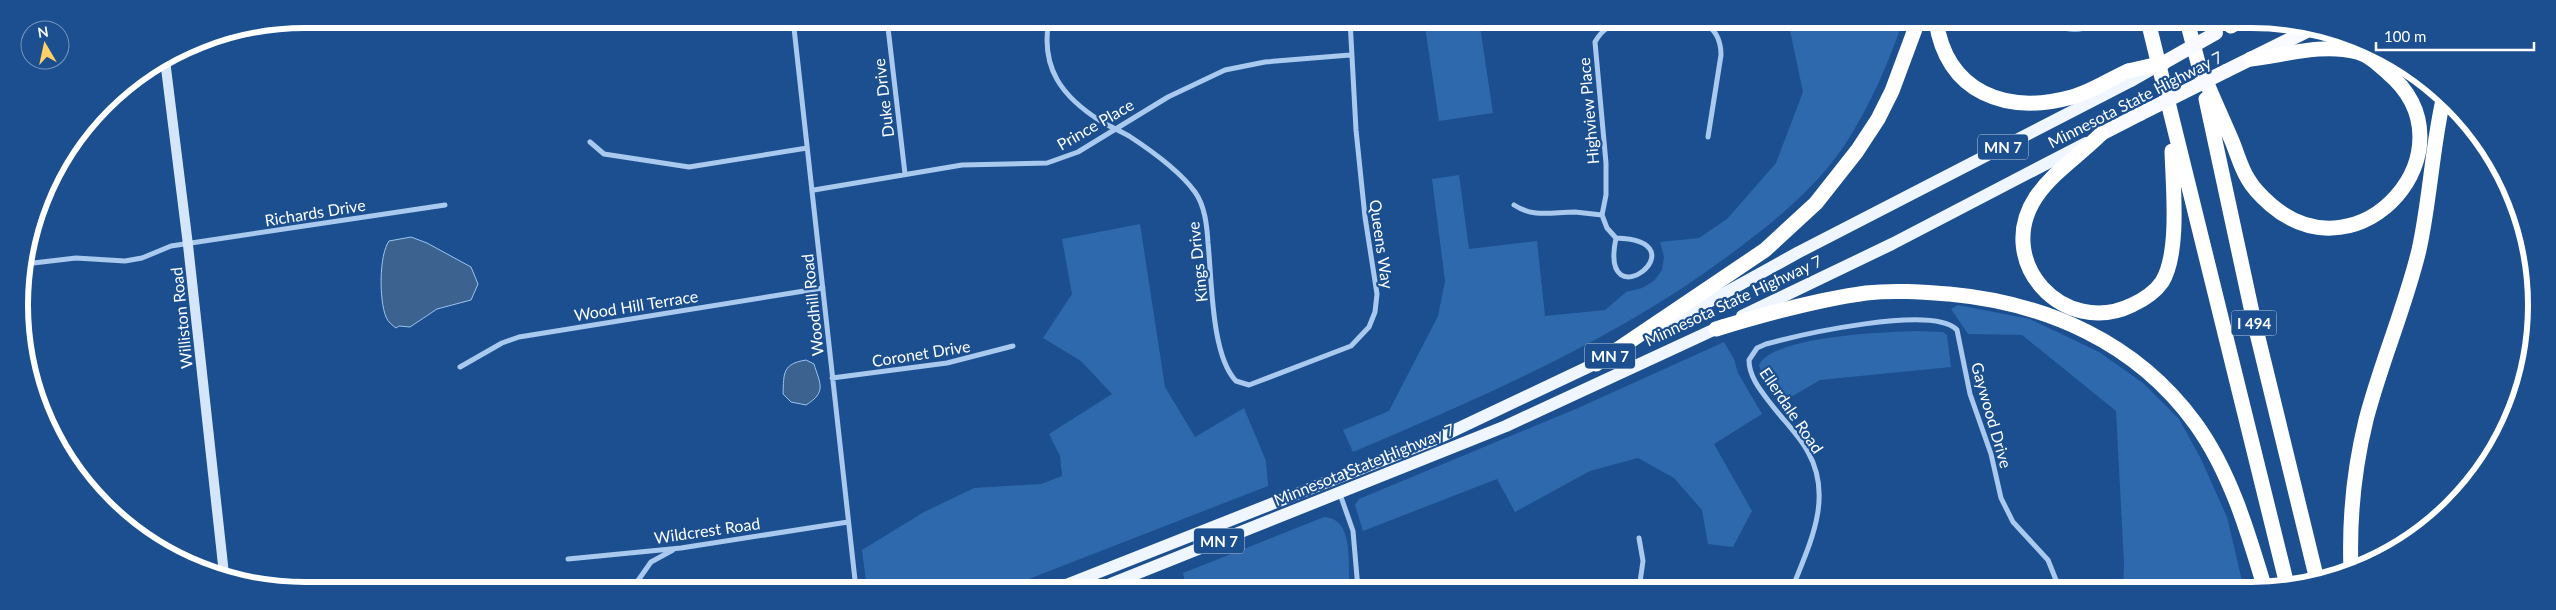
<svg xmlns="http://www.w3.org/2000/svg" width="2556" height="610" font-family="Lato,sans-serif">
<style>
.green{fill:#2e69ad}
.water{fill:#3c6290;stroke:#9cc4f0}
.lines{fill:none;stroke-linecap:round;stroke-linejoin:round}
.minor{stroke:#a9c9ee;stroke-width:5}
.secondary{stroke:#d6e6fa;stroke-width:10}
.primary{stroke:#f0f6ff;stroke-width:12}
.trunk{stroke:#f8faff;stroke-width:14}
.motorway{stroke:#fff;stroke-width:15}
.primary-bridge{stroke:#f0f6ff;stroke-width:12}
.trunk-bridge{stroke:#f8faff;stroke-width:14}
.motorway-bridge{stroke:#fff;stroke-width:15}
.labels{text-anchor:middle;dominant-baseline:central;stroke-width:4.5;stroke-linejoin:round;paint-order:stroke}
.shield{fill:#1b4f8f;stroke:#bbcadd;stroke-width:1}
.shield-label{font-size:15px;font-weight:bold;fill:#fff}
.street-label{font-size:16px;fill:#fff;stroke:#1b4f8f}
.rim{fill:none;stroke:#fff;stroke-width:6}
</style>
<rect width="100%" height="100%" fill="#1b4f8f"/>
<path class="green" d="M1424,20H1479L1493,113L1439,121Z
M1788,21H1903C1888,64 1871,104 1846,143C1819,184 1782,215 1744,244C1627,335 1489,394 1353,452L1343,430L1389,411L1438,316L1445,281L1432,179L1459,175L1469,249L1537,241L1545,316L1605,310L1626,292L1642,288L1654,281L1662,270L1664,257L1660,242L1699,238L1727,219L1776,163L1803,92Z
M1140,224L1165,387L1195,437L1244,408L1266,461L1268,486L1003,589H867L862,550L924,512L974,488L1041,484L1062,476L1060,456L1049,434L1112,394L1081,361L1043,338L1072,294L1062,239Z
M1958,305L2030,319L2099,352L2143,383L2179,419L2201,459L2227,517L2244,589H2123L2124,563L2116,411L2022,335L1968,334L1951,309Z
M1916,331L1943,332L1947,335L1951,367L1820,380L1781,403L1762,375L1759,365C1773,336 1884,332 1916,331Z
M1724,342L1734,359L1738,373L1762,414L1714,444L1752,511L1733,547L1708,544L1702,510L1674,478L1638,458L1590,471L1515,512L1497,479L1363,531L1355,505L1359,499L1578,408Z
M1324,517C1355,519 1347,563 1350,586L1340,589H1187L1183,573Z"/>
<path class="water" d="M2029,21H2093C2088,42 2045,25 2029,21Z
M411,237L427,243L471,267L478,284L471,300L437,309L410,327L399,326L396,328C392,325 388,322 386,317C379,300 379,255 389,241Z
M806,360L814,364C820,384 827,392 806,405L791,402L783,394C784,373 782,364 806,360Z"/>
<g class="lines">
<path class="minor" d="M793,19L856,589
M887,19L905,174
M1049,20C1040,68 1062,97 1102,122C1111,127 1120,131 1129,136C1152,151 1179,170 1195,192C1205,206 1207,226 1208,243C1212,280 1211,355 1236,381L1249,385L1351,346L1369,327L1375,312L1377,294L1365,217L1356,130L1350,20
M1702,21C1715,29 1721,39 1721,55L1708,137
M590,142L604,154L689,167L807,148
M814,190L962,165L1047,163L1078,152L1168,97L1225,70L1265,62L1350,55
M1514,205C1534,218 1552,212 1575,212C1584,213 1593,214 1602,215
M1616,238C1598,324 1705,241 1616,238L1607,228L1602,215L1606,195V163L1595,42C1602,29 1611,25 1625,20
M25,264L76,258L125,261L142,258L171,246L445,205
M460,367L502,343L519,337L823,288
M832,378L947,363L1013,346
M1340,494L1353,531L1358,589
M1639,538L1643,561L1639,589
M568,559L681,548L848,522
M632,589L651,562L673,550
M1792,589C1809,545 1834,498 1808,452C1799,435 1783,420 1771,404C1761,391 1749,377 1749,360L1757,348L1766,344C1799,335 1933,304 1957,330L1970,394L1991,454L2001,498L2013,522L2048,560L2056,580V589"/>
<path class="secondary" d="M165,60L188,245L224,574"/>
<path class="primary" d="M1742,316L1892,244L2086,143
M1649,335L1799,252L2131,81
M1056,589L1436,439L1605,359
M1098,589L1506,426L1724,325"/>
<path class="trunk" d="M2226,71L2311,29
M2101,134L2140,114"/>
<path class="motorway" d="M1936,21C1947,93 2006,115 2072,97C2091,92 2110,79 2128,71
M2148,21L2288,589
M2187,21L2201,74
M2231,26L2240,21
M2199,64C2209,90 2221,115 2232,141C2237,153 2241,168 2248,179C2253,188 2263,198 2271,205C2361,282 2477,148 2388,73C2379,65 2369,55 2357,52C2322,43 2286,55 2251,59
M2206,99L2253,317L2317,580
M2101,134C2080,155 2053,172 2036,197C1993,262 2064,338 2132,305C2143,300 2155,292 2162,282C2180,253 2173,186 2172,151
M1716,329C1765,314 1815,300 1866,293C1894,290 1921,292 1949,294C2046,303 2136,342 2195,423C2230,471 2248,532 2265,589
M1596,364L1765,250L1816,203L1857,151L1878,119L1892,91L1918,21
M2351,570C2349,519 2354,469 2366,420C2381,362 2405,308 2419,250C2430,200 2432,149 2443,100"/>
<path class="primary-bridge" d="M2131,81L2152,69"/>
<path class="trunk-bridge" d="M2163,63L2216,33
M2140,114L2226,71"/>
<path class="motorway-bridge" d="M2128,71L2163,63"/>
</g>
<g class="labels">
<g class="shield">
<rect x="1978" y="134.5" width="50" height="25" rx="4"/>
<rect x="2231.5" y="310.5" width="45" height="25" rx="4"/>
<rect x="1585" y="343.5" width="50" height="25" rx="4"/>
<rect x="1194" y="528.5" width="50" height="25" rx="4"/>
</g>
<g class="shield-label">
<text x="2003" y="147">MN 7</text>
<text x="2254" y="323">I 494</text>
<text x="1610" y="356">MN 7</text>
<text x="1219" y="541">MN 7</text>
</g>
<g class="street-label">
<text transform="translate(883 98) rotate(-97)">Duke Drive</text>
<text transform="translate(2135 99) rotate(-27)">Minnesota State Highway 7</text>
<text transform="translate(1588 111) rotate(-95)">Highview Place</text>
<text transform="translate(1095 124) rotate(-30)">Prince Place</text>
<text transform="translate(315 212) rotate(-9)">Richards Drive</text>
<text transform="translate(1382 244) rotate(82)">Queens Way</text>
<text transform="translate(1197 262) rotate(-96)">Kings Drive</text>
<text transform="translate(1733 300) rotate(-25)">Minnesota State Highway 7</text>
<text transform="translate(636 305) rotate(-9)">Wood Hill Terrace</text>
<text transform="translate(812 305) rotate(-96)">Woodhill Road</text>
<text transform="translate(181 318) rotate(-96)">Williston Road</text>
<text transform="translate(921 353) rotate(-9)">Coronet Drive</text>
<text transform="translate(1792 410) rotate(56)">Ellerdale Road</text>
<text transform="translate(1992 415) rotate(74)">Gaywood Drive</text>
<text transform="translate(1364 464) rotate(-22)">Minnesota State Highway 7</text>
<text transform="translate(707 530) rotate(-8)">Wildcrest Road</text>
</g>
</g>
<path d="M0 0H2556V610H0ZM305 28H2251A277 277 0 0 1 2528 305V305A277 277 0 0 1 2251 582H305A277 277 0 0 1 28 305V305A277 277 0 0 1 305 28Z" fill="#1b4f8f" fill-rule="evenodd"/>
<path class="rim" d="M305 28H2251A277 277 0 0 1 2528 305V305A277 277 0 0 1 2251 582H305A277 277 0 0 1 28 305V305A277 277 0 0 1 305 28Z"/>
<g transform="translate(45 45) rotate(351)"><circle r="24" fill="#1b4f8f" stroke="#7695bc"/>
<path d="M0-4L9 19L0 12L-9 19Z" fill="#ffd166"/>
<text y="-8" font-size="14" font-weight="bold" text-anchor="middle" fill="#ffffff">N</text>
</g>
<path d="M2376 42v8h158v-8" fill="none" stroke="#ffffff" stroke-width="2.5"/>
<text x="2384" y="42" font-size="15" fill="#ffffff" stroke="#1b4f8f" stroke-width="4" paint-order="stroke">100 m</text>
</svg>
